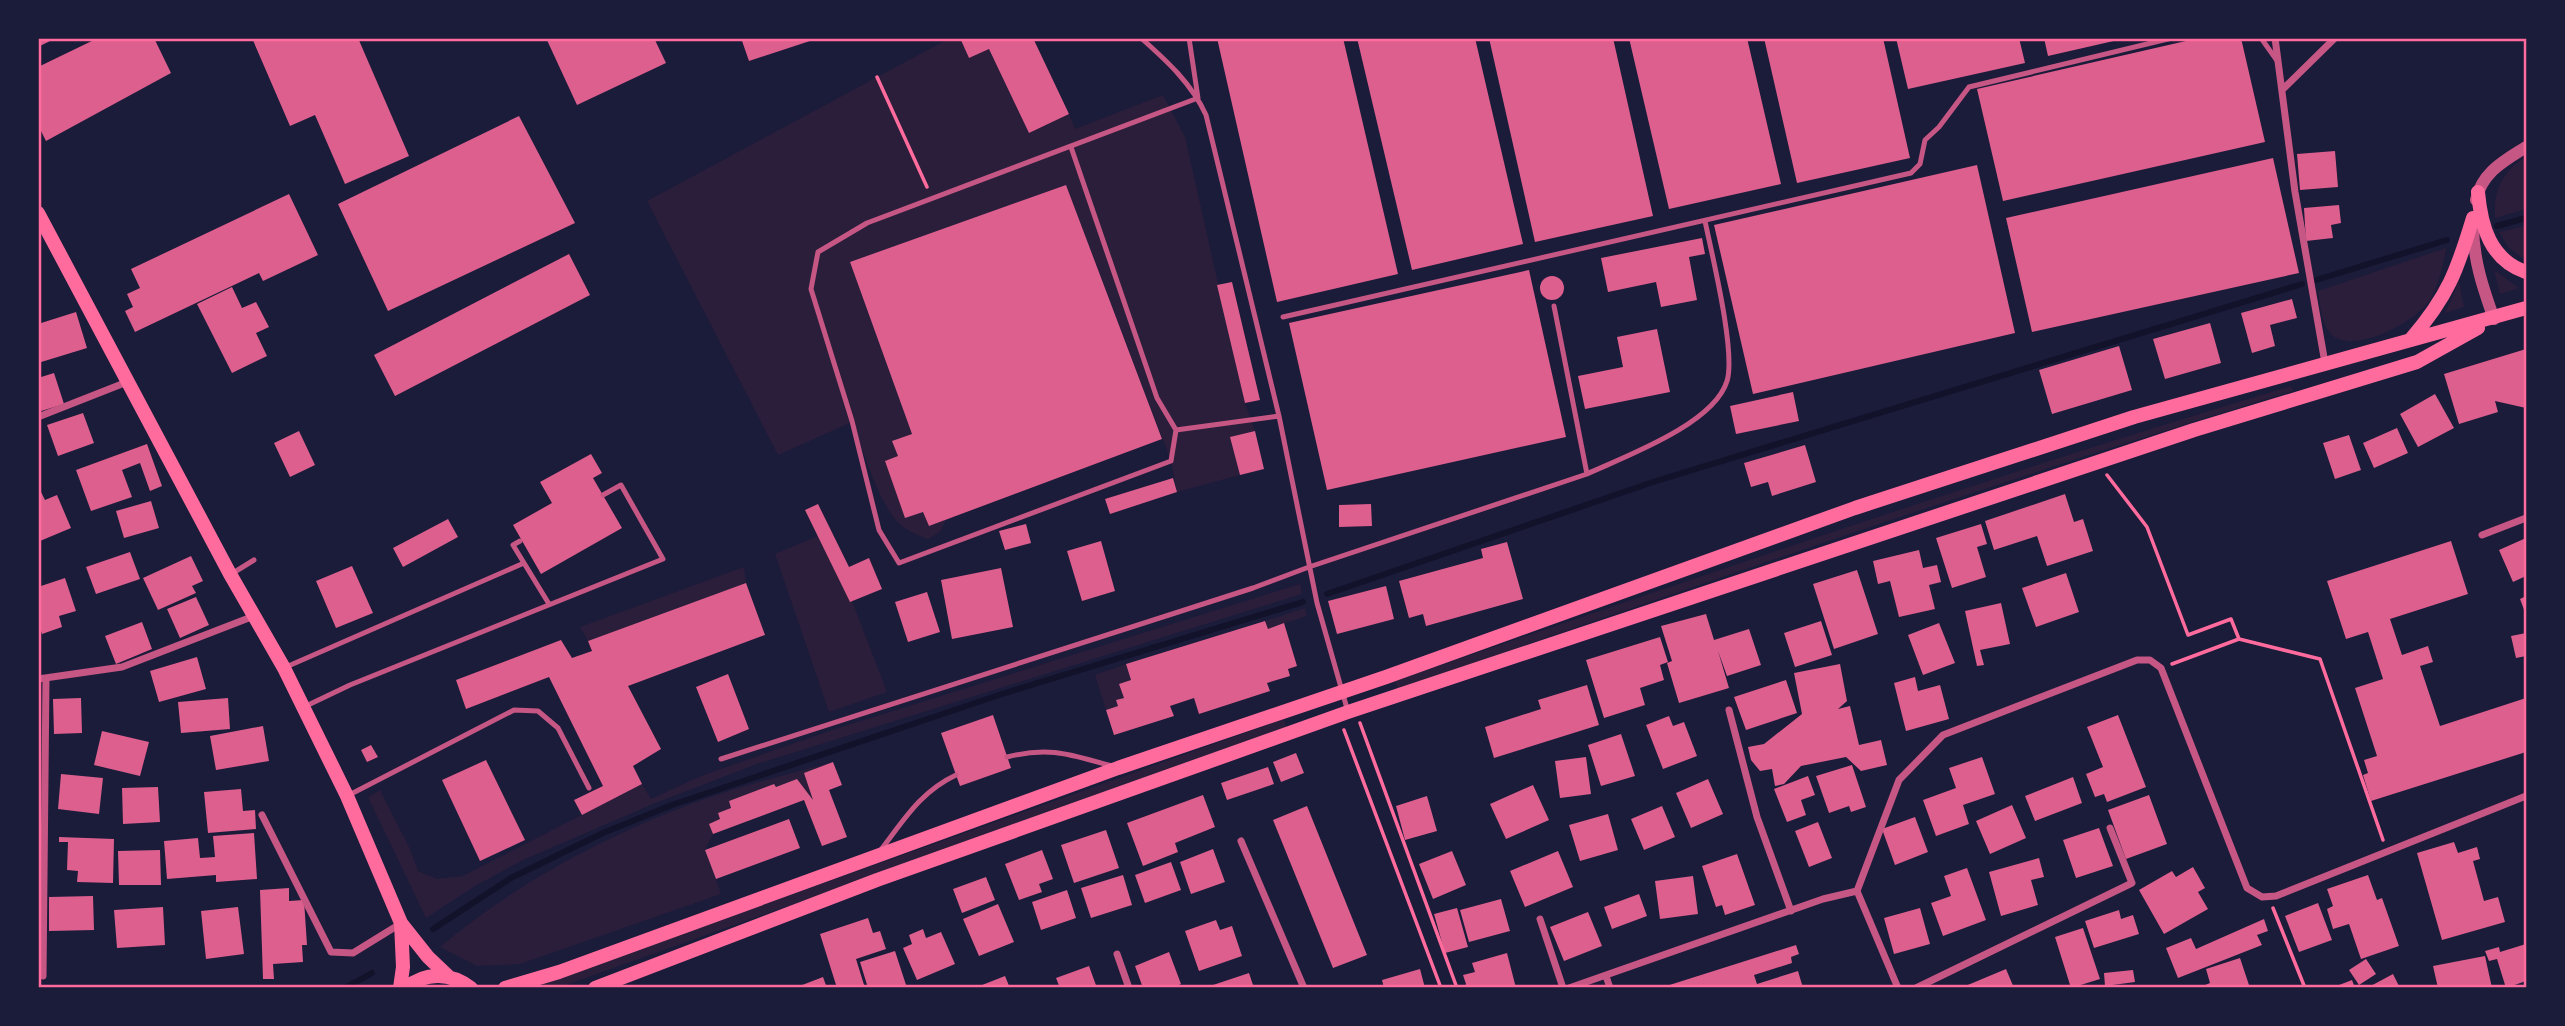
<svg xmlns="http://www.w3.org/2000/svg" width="2565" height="1026" font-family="'Exo 2',sans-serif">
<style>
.green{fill:#2a1e3b}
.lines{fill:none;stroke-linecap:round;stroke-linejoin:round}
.stream{stroke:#12122b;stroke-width:6}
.building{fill:#dd5f8e}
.path{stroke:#ff6b9d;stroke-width:3.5}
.service{stroke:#c65784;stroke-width:5}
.minor{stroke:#c65784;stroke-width:7}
.tertiary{stroke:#c65784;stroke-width:12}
.secondary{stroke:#ff6b9d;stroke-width:14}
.neatline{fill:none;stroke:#ff6b9d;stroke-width:2.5}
</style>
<rect width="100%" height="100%" fill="#1b1b3a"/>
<path class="green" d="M948,39H960L969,58L989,49L1029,133L1069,114L1075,129L1163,95L1185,137L1245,403L1255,431L1231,438L1240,475L1177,492L1171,461L1066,185L850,262L912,434L893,441L898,456L885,461L905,517L923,512L929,526L946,520L940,532L928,539C916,535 903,529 895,519C874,492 865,453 852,422L778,455L647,201Z
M2526,157V209L2495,218C2493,191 2503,170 2526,157Z
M2526,226V261L2508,247L2499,232Z
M2446,248C2443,265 2439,285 2430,300C2416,322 2351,357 2330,333C2321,323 2320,304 2318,291Z
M2494,270L2519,288L2500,294Z
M2459,281L2464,307L2445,313Z
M2291,386L2293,391C1992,483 1695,586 1398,689L1395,681C1693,579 1990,476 2291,386Z
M818,536L854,606L887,692L829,712L775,554Z
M744,567L746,583L588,641L580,627Z
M1300,584L1302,594L757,764L653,804L523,860L475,886L426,918L368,797L380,790L410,849L418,871L437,879L463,876L642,784L651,799L701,776L835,729Z
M1305,608L1307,616L1268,629L1265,621Z
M1126,664L1131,680L1119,684L1124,698L1116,700L1118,706L1106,710L1095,675Z
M1284,719L1287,729L560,987H533Z
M833,762L804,773L813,800L797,779L776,787L774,784L729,801L731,808L718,813L720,819L710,824L713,834L705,850L721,894L520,964L477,966L440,947C516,883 606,835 699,801C743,785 788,774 833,762Z"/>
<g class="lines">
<path class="stream" d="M2497,226L2526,218
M2316,280L2447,240
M1327,594L1653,482L2302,284
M433,929L511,878L603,833L672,805L1002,694L1303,602
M345,988L372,973"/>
</g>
<path class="building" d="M38,38H56L38,47Z
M98,38H154L171,73L46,141L38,125V67Z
M252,38H358L409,156L345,184L315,115L290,126Z
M546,38H654L666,63L577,105Z
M741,38H816V39L749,61Z
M960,38H1033L1069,114L1029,133L989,49L969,58Z
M1217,38H1343L1398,274L1277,302Z
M1357,38H1475L1523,244L1412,270Z
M1489,38H1613L1653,216L1535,242Z
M1629,38H1747L1781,184L1669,209Z
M1764,38H1883L1910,158L1797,183Z
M1896,38H2019L2025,63L1908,89Z
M2044,38H2118V40L2048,56Z
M2199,38H2241L2265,142L2003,201L1977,89Z
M519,116L575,223L388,311L338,204Z
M2335,151L2338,187L2300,190L2297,154Z
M2273,158L2299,273L2032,332L2006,218Z
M1977,165L2015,333L1753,394L1714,225Z
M1066,185L1162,439L929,526L923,512L905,518L885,461L898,456L892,441L912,434L850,262Z
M289,194L318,255L263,281L259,273L135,332L125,311L133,307L127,294L140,288L131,269Z
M2339,205L2341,223L2331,225L2333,238L2306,241L2304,208Z
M1702,238L1705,254L1689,257L1697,300L1661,307L1656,282L1608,292L1601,258Z
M569,254L590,295L395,396L374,355Z
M1529,270L1566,437L1327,490L1289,323Z
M1540 288a12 12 0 1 1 24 0a12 12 0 1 1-24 0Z
M1232,282L1260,400L1245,403L1217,285Z
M232,287L242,308L256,302L269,327L256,333L267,356L232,373L197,304Z
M2292,299L2297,318L2270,325L2275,346L2252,353L2241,313Z
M76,312L87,348L38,363V324Z
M2210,323L2221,363L2165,379L2153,339Z
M1657,329L1670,392L1585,409L1578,376L1623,367L1617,337Z
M2119,346L2132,390L2052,414L2039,370Z
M2526,349V408L2495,401L2498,412L2459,424L2444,374Z
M54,373L64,404L38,412V378Z
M1793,392L1799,421L1736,434L1730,406Z
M2435,394L2454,428L2418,447L2400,414Z
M83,413L94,443L58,456L47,425Z
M2397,428L2408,453L2374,468L2363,443Z
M299,431L315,465L290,477L274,443Z
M1255,431L1264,469L1240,475L1230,437Z
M2349,435L2361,470L2335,479L2323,443Z
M147,444L162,486L150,491L140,463L122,470L132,497L91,511L76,470Z
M1805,445L1816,482L1772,496L1768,482L1751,487L1744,463Z
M591,454L602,473L593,478L622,528L541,574L513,525L552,503L540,482Z
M1173,478L1177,492L1110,514L1105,499Z
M41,492L45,500L57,495L71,528L40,541L38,493Z
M2065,494L2074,522L2083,519L2093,551L2047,566L2037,536L1994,550L1985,521Z
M151,501L159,528L124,538L116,511Z
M818,504L849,567L869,558L882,589L850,602L805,510Z
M1371,504L1372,526L1339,527V505Z
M448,519L458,537L403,567L393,548Z
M1026,524L1031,543L1005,550L999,531Z
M1981,524L1987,544L1977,547L1986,577L1952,588L1936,538Z
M2526,538V576L2513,582L2499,550Z
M1101,541L1115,591L1082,601L1067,551Z
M2451,541L2468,594L2390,619L2402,655L2428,646L2433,662L2420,666L2440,726L2526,698V752L2371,801L2363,775L2368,773L2364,760L2377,756L2355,688L2383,679L2368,632L2346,639L2327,581Z
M1507,542L1523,599L1426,626L1423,614L1409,618L1399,581L1483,558L1481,549Z
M1919,550L1923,568L1937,565L1941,582L1929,585L1935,609L1899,617L1890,581L1878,584L1873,561Z
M130,552L140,579L96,594L86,567Z
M191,556L203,581L192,586L196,593L158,610L143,578Z
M352,566L373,613L336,628L316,581Z
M1001,568L1013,627L952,639L941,580Z
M1857,570L1878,634L1834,649L1813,584Z
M2066,573L2079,612L2036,627L2022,588Z
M65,578L76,611L59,616L62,627L42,634L38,622V587Z
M746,583L765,635L628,686L661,749L633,766L642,784L582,815L574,800L603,786L549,677L466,709L456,680L561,640L572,658L592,651L588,641Z
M1386,586L1394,619L1337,634L1328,601Z
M927,592L940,632L908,642L895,602Z
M2526,596V615L2520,599Z
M196,597L209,625L180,638L167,609Z
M2001,603L2010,644L1980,650L1984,665L1977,666L1965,611Z
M1706,614L1714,640L1749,629L1761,665L1727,676L1718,651L1729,688L1679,703L1667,663L1672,661L1661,626Z
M1265,621L1268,629L1284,623L1297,666L1288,669L1290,676L1267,683L1270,691L1199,714L1194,698L1170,706L1174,716L1114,735L1106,710L1118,706L1116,700L1124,698L1119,684L1131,680L1126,664Z
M1821,621L1832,655L1795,667L1784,633Z
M142,622L152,649L116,664L105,636Z
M1939,623L1955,663L1923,675L1908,635Z
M2526,633V656L2516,658L2511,636Z
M1660,637L1668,662L1660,665L1664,680L1640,688L1645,705L1604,718L1586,660Z
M197,657L206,689L159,702L150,671Z
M1840,664L1847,701L1838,709L1850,706L1859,745L1881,740L1887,765L1861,771L1846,757L1801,766L1784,784L1775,786L1772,769L1760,771L1751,760L1748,747L1764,744L1802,714L1794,673Z
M728,674L749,729L718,742L696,687Z
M1915,677L1918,691L1940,685L1949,719L1906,731L1894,683Z
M1786,680L1797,713L1746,730L1734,697Z
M1587,685L1599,725L1494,758L1485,727L1541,709L1538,700Z
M81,698L82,733L54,734L53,699Z
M228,698L230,729L181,733L178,702Z
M993,715L1011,768L960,786L941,733Z
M2118,715L2146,787L2107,802L2104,794L2095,797L2086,774L2103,767L2087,727Z
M1669,716L1673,726L1684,722L1697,756L1663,769L1646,725Z
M263,726L269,761L216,770L210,736Z
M102,731L149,742L140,776L94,765Z
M1621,734L1635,776L1601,786L1588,745Z
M371,745L378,757L367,762L361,750Z
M1296,753L1304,773L1281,782L1273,762Z
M1586,757L1591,794L1560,798L1555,761Z
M1982,757L1995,794L1963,805L1969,824L1936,836L1923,800L1956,788L1949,768Z
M486,760L525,840L480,861L442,780Z
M833,762L842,785L829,790L847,837L822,846L804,800L713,834L709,824L720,819L718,813L731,808L729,801L774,784L776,787L797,779L813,800L804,773Z
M1852,765L1866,807L1851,812L1849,806L1829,813L1816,776Z
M1268,767L1274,784L1227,800L1221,783Z
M61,774L103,778L99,814L58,809Z
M1808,776L1815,795L1801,800L1806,815L1787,822L1774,789Z
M2073,777L2082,803L2035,821L2025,796Z
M1708,779L1723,814L1691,828L1676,793Z
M1533,785L1549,820L1506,839L1490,804Z
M158,787L160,822L123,824L122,788Z
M241,789L243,811L255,810L256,829L208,833L204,792Z
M1203,795L1215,827L1175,843L1178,852L1143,866L1127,823Z
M2149,795L2167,844L2126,859L2108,810Z
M1427,796L1437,831L1405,840L1396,806Z
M2012,805L2026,838L1990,854L1976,821Z
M1307,806L1367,955L1333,968L1273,820Z
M1662,806L1675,837L1644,850L1631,819Z
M1608,814L1618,850L1580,861L1569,825Z
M1915,817L1928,852L1895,865L1882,829Z
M789,819L800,848L716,879L705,850Z
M1818,822L1832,858L1809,867L1795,831Z
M2099,828L2113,866L2076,878L2063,840Z
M1106,830L1119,868L1074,883L1061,845Z
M254,833L257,879L216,882V875L167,879L164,841L198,838L200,858L215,857L213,836Z
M59,837L114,839L113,883L77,882L78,871L67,870L68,842H59Z
M2454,842L2458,853L2477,847L2480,859L2473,861L2484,901L2498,897L2505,922L2442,940L2417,853Z
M1213,849L1225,882L1191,894L1180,862Z
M160,850L161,885H119L118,851Z
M1042,850L1053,879L1039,884L1042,892L1019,900L1005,864Z
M1452,851L1466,885L1433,899L1419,864Z
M1558,851L1573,887L1525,907L1510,871Z
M1737,854L1755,905L1725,915L1722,905L1716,907L1702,866Z
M2039,858L2044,877L2031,880L2038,905L2001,916L1989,872Z
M1171,862L1181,890L1145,903L1135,875Z
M2193,867L2205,888L2198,892L2208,909L2164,934L2139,890L2172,871L2176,877Z
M1967,868L1986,920L1943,936L1931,903L1951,896L1944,876Z
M1123,875L1132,905L1091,918L1081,888Z
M2368,875L2377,900L2382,898L2399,946L2361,959L2349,924L2333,929L2327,909L2333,906L2327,889Z
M1693,876L1698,914L1660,919L1655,881Z
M986,877L995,900L962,913L953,889Z
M289,888V901L304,900L307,945H302L303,962L273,964L274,979H263L260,890Z
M1067,890L1076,918L1041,930L1032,902Z
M1639,894L1647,916L1612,929L1604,907Z
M93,896L94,930L49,931V897Z
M1501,899L1510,931L1469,942L1460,910Z
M2318,903L2332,940L2299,952L2285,916Z
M998,904L1014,942L979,956L963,919Z
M163,907L165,945L117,948L114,910Z
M238,907L244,954L206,959L201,911Z
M1457,908L1468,947L1445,953L1434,914Z
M1920,908L1930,944L1894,954L1884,918Z
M2119,910L2121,919L2133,915L2139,934L2094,948L2085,921Z
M1588,912L1602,946L1564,961L1550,927Z
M868,918L873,933L880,931L886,949L856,959L865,988H837L820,934Z
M2264,919L2268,931L2257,935L2262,945L2178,978L2166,948L2191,938L2196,949Z
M1216,920L1220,930L1232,926L1242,956L1199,971L1185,931Z
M2083,928L2100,979L2071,988L2055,937Z
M923,929L926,938L941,932L955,964L917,980L903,948L912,944L909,935Z
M2526,944V981L2506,988L2497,959L2489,961L2485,951L2499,947L2500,952Z
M1796,945L1799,954L1791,957L1792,963L1754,975L1757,984L1798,971L1803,988H1660Z
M895,951L907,988H868L860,962Z
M1169,952L1181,984L1173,988H1143L1135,966Z
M1507,953L1516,988H1464L1466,984L1463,975L1475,972L1472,963Z
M2485,956L2492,988H2438L2433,966Z
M2240,958L2250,988H2198L2210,983L2206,969Z
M2366,959L2376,974L2359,985L2349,970Z
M1089,966L1097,988H1060L1056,978Z
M1420,969L1425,988H1384L1382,980Z
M2006,969L2014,988H1963V987Z
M2133,970L2135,982L2105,986L2104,973Z
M1249,973L1254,988H1207V987Z
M2393,974L2400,988H2367Z
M1005,976L1010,988H977V987Z
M823,977L827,988H797V987Z
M2352,980L2355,988H2334V987Z"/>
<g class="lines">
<path class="path" d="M877,77L927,187
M2107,475L2147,527L2188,635L2231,619L2239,639
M2172,664L2239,639L2320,659L2383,840
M1360,723L1457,988
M1344,730L1441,988
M2273,908L2305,988"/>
<path class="service" d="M1141,38C1167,61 1192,84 1206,115L1279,416L1317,603L1348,712
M1189,38L1198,98L867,223L818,252L811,289L852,421L879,530L899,563L1171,461L1176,430L1279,416
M2261,38L2278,62
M1071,147L1157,398L1176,430
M1283,317L1911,173L1920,164L1925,140L1939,127L1969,87L2172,38
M1587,474C1626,456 1714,424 1727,381C1736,352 1712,255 1705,221
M520,541L513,545L549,604
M233,573L254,560
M286,667L524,563
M306,706L350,685L663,559L621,485L603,495
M1007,757C1050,746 1071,755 1112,766
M721,759L1253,588L1309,567L1587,474L1554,306
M349,795L514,710L538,711L558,728L589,788
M880,851C904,820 920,792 956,775"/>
<path class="minor" d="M2275,38L2295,192L2325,363
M2282,90L2335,38
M38,417L127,382
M2482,535L2526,518
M38,679L122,667L254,616
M1729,710L1757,817L1791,911
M262,815L331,952L353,953L400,924
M1241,841L1304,988
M1540,919L1563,988
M1117,954L1129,988
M43,976L46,678
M1606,976L1610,988
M1569,988L1823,899L1857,891
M1898,988L1857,891L1899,780L1943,735L2137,660H2150L2161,668L2247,888L2262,897L2276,896L2526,796
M1916,988L2132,883L2110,828"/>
<path class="tertiary" d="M2476,200C2482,172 2504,161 2526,147
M2473,225C2473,259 2483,288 2494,319"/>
<path class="secondary" d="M2478,192C2481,226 2490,260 2526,272
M38,213L230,574L284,668L347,796L401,923L428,957L448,976
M2411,339C2448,296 2457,271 2473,218
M400,988L403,967L401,923
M406,988C426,971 451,973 471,988
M505,988L559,972L1118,768L1386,677L1855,508L2134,417L2526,308
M595,988L877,880L1348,712L2194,430L2417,362L2478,328"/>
</g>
<rect width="2565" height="1026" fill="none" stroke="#1b1b3a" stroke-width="80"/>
<rect x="40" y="40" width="2485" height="946" class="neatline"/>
</svg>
